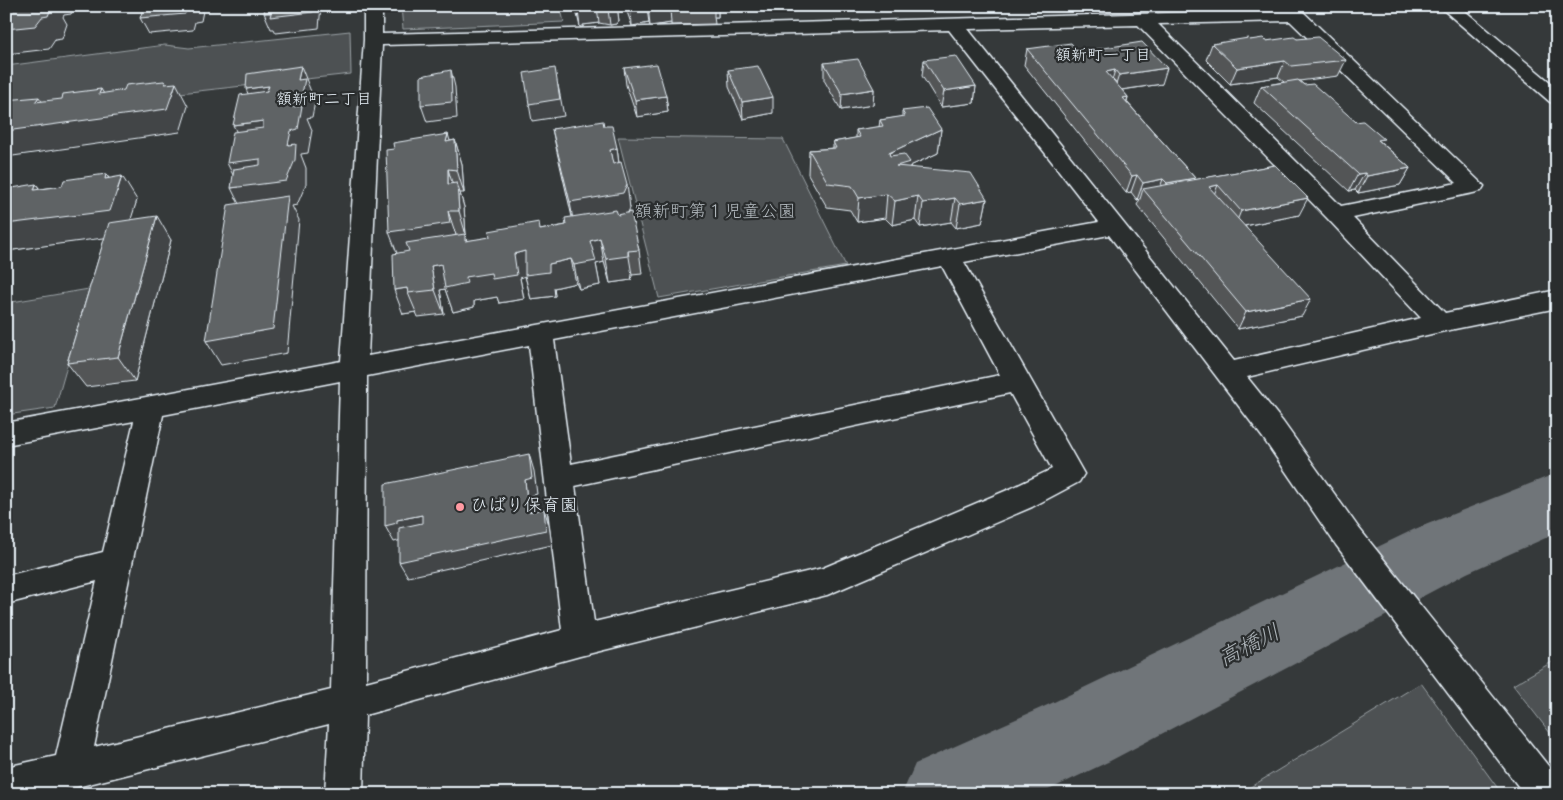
<svg xmlns="http://www.w3.org/2000/svg" width="1563" height="800" font-family="'Indie Flower','Klee One',sans-serif">
<style>
.green{fill:#4d5152;stroke:#9aa1a5}
.lines{fill:none;stroke-linecap:round;stroke-linejoin:round}
.river{fill:#707579;fill-rule:evenodd}
.minor-casing{stroke:#e8f1f8;stroke-width:3}
.minor{fill:#2a2d2e;fill-rule:evenodd}
.wall{fill:#525557;stroke:#e8f1f8}
.shaded-wall{fill:#424547;stroke:#e8f1f8}
.building{fill:#5f6365;stroke:#e8f1f8}
.poi-dot{fill:#ff9aa2;stroke:#2a2d2e;stroke-width:2}
.labels{text-anchor:middle;dominant-baseline:central;stroke-width:4.5;stroke-linejoin:round;paint-order:stroke}
.far-neighbourhood-label{font-size:16px;fill:#e8f1f8;stroke:#2a2d2e}
.park-label{font-size:18px;fill:#b2b9be;stroke:#2a2d2e}
.poi-label{font-size:18px;fill:#e8f1f8;stroke:#2a2d2e;text-anchor:start}
.near-water-label{font-size:22px;font-style:italic;fill:#acb3b8;stroke:#2a2d2e}
</style>
<rect width="100%" height="100%" fill="#35393a"/>
<filter id="ink" filterUnits="userSpaceOnUse"><feTurbulence type="fractalNoise" baseFrequency=".02" numOctaves="2"/><feDisplacementMap in="SourceGraphic" scale="10" xChannelSelector="R" yChannelSelector="G"/><feConvolveMatrix kernelMatrix="1 2 1 2 8 2 1 2 1" color-interpolation-filters="sRGB"/></filter>
<g filter="url(#ink)">
<path class="green" d="M401,6H560L564,22L403,29Z
M350,31L351,74L162,95L6,119V66L165,45L189,48Z
M618,137L783,139L846,266L659,298Z
M89,289L55,408L6,415V303Z
M1557,659V742L1513,685Z
M1421,683L1502,794H1239Z"/>
<g class="lines">
<path class="river" d="M1557,473V533L1467,573L1110,761L1040,794H902L915,764L1052,703L1415,529Z"/>
<defs>
<path id="minor" d="M364,6H382V34L1281,10L1278,6H1297L1484,186L1481,191L1473,193L1353,218L1445,313L1557,290V308L1440,332L1247,377L1283,422L1358,527L1557,777V794H1524L1336,545L1263,438L1109,235L964,262L1084,474L1079,482L1032,507L827,595L580,656L365,715L363,794H325L329,724L49,794H6V767L56,756L97,581L6,604V576L103,552L134,421L6,445V423L341,361L364,40ZM1290,21L1457,183L1341,206L1158,24ZM1138,25L1328,219L1421,318L1234,361L968,29ZM949,30L1099,222L368,356L382,45ZM942,266L1000,375L571,464L554,340ZM529,345L562,630L366,682L367,376ZM340,381L331,690L94,747L163,415ZM1010,393L1052,469L1010,489L823,568L594,622L575,486Z
M1439,6H1459L1557,88V104L1550,102Z"/>
</defs>
<use href="#minor" class="minor-casing"/>
<use href="#minor" class="minor"/>
</g>
<path class="wall" d="M575,6H617L619,21H618L616,24L610,25L599,23L583,25V27H580Z
M625,6H718V17H714L715,24L671,25V23L650,26L649,23L632,26Z
M1297,39L1346,60L1338,76L1299,81L1382,143L1410,168L1400,185L1358,193L1355,190L1349,191L1254,103L1261,86L1284,82L1278,77L1230,84L1206,60L1212,44L1250,40L1266,41Z
M1027,49L1079,52L1162,84L1122,90L1128,97L1127,102L1195,178L1194,180L1275,165L1299,215L1245,226L1302,316L1238,329L1137,205L1140,199L1137,200L1131,192L1126,193L1024,65Z
M924,60L976,86L974,103L941,107L922,76Z
M824,63L874,89L873,105L841,110L824,80Z
M624,68L666,96L668,112L637,117L626,85Z
M728,70L773,113L743,119L729,87Z
M902,111L941,129L938,153L910,166V167L987,199L982,223L956,228L951,222L920,227L915,220L892,225L885,218L857,222L850,210L827,207L808,174L809,150L833,148V142L856,138V130L879,127L880,120L902,117Z
M604,126L617,148L619,163L630,208L628,213L639,250L642,274L632,275L631,280L610,283L604,262L596,264L600,285L579,289L576,283L554,288L555,296L531,299L525,276L520,278L524,299L499,303L497,297L474,301V307L453,312L445,289L440,290L444,314L418,317L416,312L403,314L397,253L450,141L455,140L462,164L464,193H460L464,207L466,235H465L467,241L540,230L566,225L572,217L557,152L552,129Z
M106,174L109,178L137,200L130,220L171,240L135,381L86,387L67,363L105,237L6,251L36,184L40,189L62,186Z"/>
<path class="shaded-wall" d="M49,6H75L71,14L64,15L63,17L67,24L62,39L55,40L49,49L6,54V29Z
M187,6H204L201,21L195,22L193,30L149,34L140,18Z
M313,6H321L319,28L276,33L274,29H271L264,13Z
M580,6H617L619,21H618L616,24L610,25L608,9L597,7L599,23L583,25V27H580L578,11Z
M648,6H718V17H714V8L670,9L671,23L650,26Z
M647,8L649,23L632,26L631,10Z
M1285,61L1278,77L1230,84L1237,68Z
M301,66L315,102L312,117L307,118L312,130L308,153L301,154V155L306,168V184L297,205L292,206L299,220L287,353L221,365L206,341L243,212L231,188L239,187L227,163L288,145L292,107L298,80Z
M1167,68L1162,84L1114,91L1119,75Z
M451,70L455,87L457,118L427,122L421,105Z
M1115,70L1110,87L1106,72Z
M164,81L172,95L176,83L188,106L180,132L6,157V131L35,102L39,97L54,120L99,94L101,89L115,113L165,84Z
M558,85L564,116L532,121L529,104Z
M269,86L256,112L246,89Z
M976,86L974,103L941,107L944,91Z
M874,89L873,105L841,110L842,94Z
M666,96L668,112L637,117L635,100Z
M773,97V113L743,119L742,102Z
M1128,97L1123,113V98Z
M263,121L274,145L245,149L233,125Z
M941,129L938,153L910,166L907,186L894,190L889,153Z
M448,134L455,158L446,142Z
M455,140L462,164L464,193L457,170Z
M617,148L620,172L614,173L610,150Z
M1410,168L1400,185L1358,193L1367,176Z
M448,169L455,193L448,184Z
M1365,173L1355,190L1349,191L1358,174Z
M106,174L117,192L122,176L137,200L126,235L6,251V224L105,179Z
M1137,175L1131,192L1126,193L1132,176Z
M1195,178L1188,195L1161,200L1167,183Z
M1163,179L1157,196L1143,189L1140,199L1137,200L1143,183Z
M457,183L464,207L466,235L459,211Z
M36,184L53,208L34,190Z
M627,184L630,208L626,217L574,226L570,202Z
M1218,185L1211,202L1209,187Z
M887,194L885,218L857,222L859,198Z
M918,196L915,220L892,225L895,201Z
M955,198L951,222L920,227L923,203Z
M1308,198L1299,215L1234,228L1241,211Z
M987,199L982,223L956,228L960,204Z
M448,211L456,235L398,256L389,232Z
M157,216L171,240L135,381L118,357Z
M600,238L604,262L596,264L600,285L579,289L574,265L590,241Z
M525,251L549,264L571,259L576,283L554,288L555,296L531,299L525,276L520,278L524,299L499,303L497,297L474,301V307L453,312L445,289L440,290L444,314L435,290L431,266L441,264L466,277L514,254Z
M628,251L632,275L631,280L610,283L606,259Z
M407,288L408,293L416,312L403,314L394,290Z
M1311,299L1302,316L1238,329L1246,312Z
M529,454L534,471L537,494L530,496L534,528L528,512L525,480Z
M544,509L549,525L552,545L408,577L399,562Z
M422,515L430,530L405,539L394,542L385,526L397,520Z"/>
<path class="building" d="M6,6H52L48,16L42,17L35,26L6,29Z
M144,6H187L185,14L140,18Z
M265,6H313V12L270,17L271,13H264Z
M576,6H579L581,11H578Z
M605,6H615L614,8L608,9L597,7Z
M629,6H647V8L631,10Z
M676,6H713L714,8L670,9V7Z
M1294,37L1297,39L1318,37L1346,60L1291,66L1285,61L1237,68L1212,44L1248,38L1250,40L1263,38L1266,41Z
M1142,42L1167,68L1119,75L1115,70L1106,72L1128,97L1123,98L1195,178L1167,183L1163,179L1143,183L1137,175L1132,176L1027,49L1071,43L1079,52Z
M956,56L976,86L944,91L924,60Z
M858,59L874,89L842,94L824,63Z
M657,64L666,96L635,100L624,68Z
M301,66L298,80L305,79L302,94L296,95L292,107L302,106L298,129L291,131L288,145L296,144L295,160L286,181L231,188L234,169L260,165V159L227,163L233,132L263,128V121L233,125L240,95L267,91L269,86L246,89L247,74Z
M758,66L773,97L742,102L728,70Z
M555,68L560,99L529,104L524,73Z
M451,70L452,102L421,105V76Z
M1298,80L1304,85L1313,84L1356,122L1363,121L1384,139L1378,140L1410,168L1367,176L1365,173L1358,174L1261,86Z
M164,81L165,84L176,83L167,109L6,131V100L39,97L35,102L62,99L63,94L101,89L99,94L124,90L126,85Z
M927,108L941,129L889,153L890,156L904,154L910,162L896,166L971,173L987,199L960,204L955,198L923,203L918,196L895,201L887,194L859,198L852,186L828,183L809,150L836,148L833,142L860,137L856,130L883,126L880,120L905,116L902,111Z
M603,121L604,126H612L617,148L610,150L613,164L621,162L627,184L623,193L570,202L552,129Z
M448,134L446,142L455,140L457,170L448,169V184L457,183L459,211H448L450,223L389,232L386,150L394,149L393,143Z
M1275,165L1308,198L1241,211L1218,185L1209,187L1311,299L1246,312L1143,189Z
M106,174L105,179L122,176L110,211L6,224V189L36,184L34,190L62,186L64,180Z
M288,196L273,329L206,341L228,205Z
M616,210L618,215L631,212L639,250L628,251V256L606,259L600,238L590,241L596,261L574,265L571,259L549,264V272L525,275V251L514,254L517,275L492,279L491,273L466,277L467,283L445,288L441,264L431,266L435,290L408,293L407,288L394,290L393,254L409,251L406,243L465,234V241L490,237L489,231L539,222L540,230L566,225L565,218Z
M157,216L118,357L67,363L109,223Z
M529,454L532,478L525,480L528,512L544,509L546,530L399,562V528L422,523V515L397,520V523L385,526V484Z"/>
</g>
<circle class="poi-dot" cx="460" cy="507" r="5"/>
<g class="labels">
<g class="far-neighbourhood-label">
<text x="1103" y="56">額新町一丁目</text>
<text x="324" y="100">額新町二丁目</text>
</g>
<g class="park-label">
<text x="715" y="213">額新町第１児童公園</text>
</g>
<g class="poi-label">
<text x="470" y="507">ひばり保育園</text>
</g>
<g class="near-water-label">
<text transform="translate(1250 647) rotate(-27)">高橋川</text>
</g>
</g>
<rect width="1563" height="800" fill="none" stroke="#2a2d2e" stroke-width="25"/>
<rect x="12" y="12" width="1538" height="775" fill="none" stroke="#e8f1f8" stroke-width="2" filter="url(#ink)"/>
</svg>
